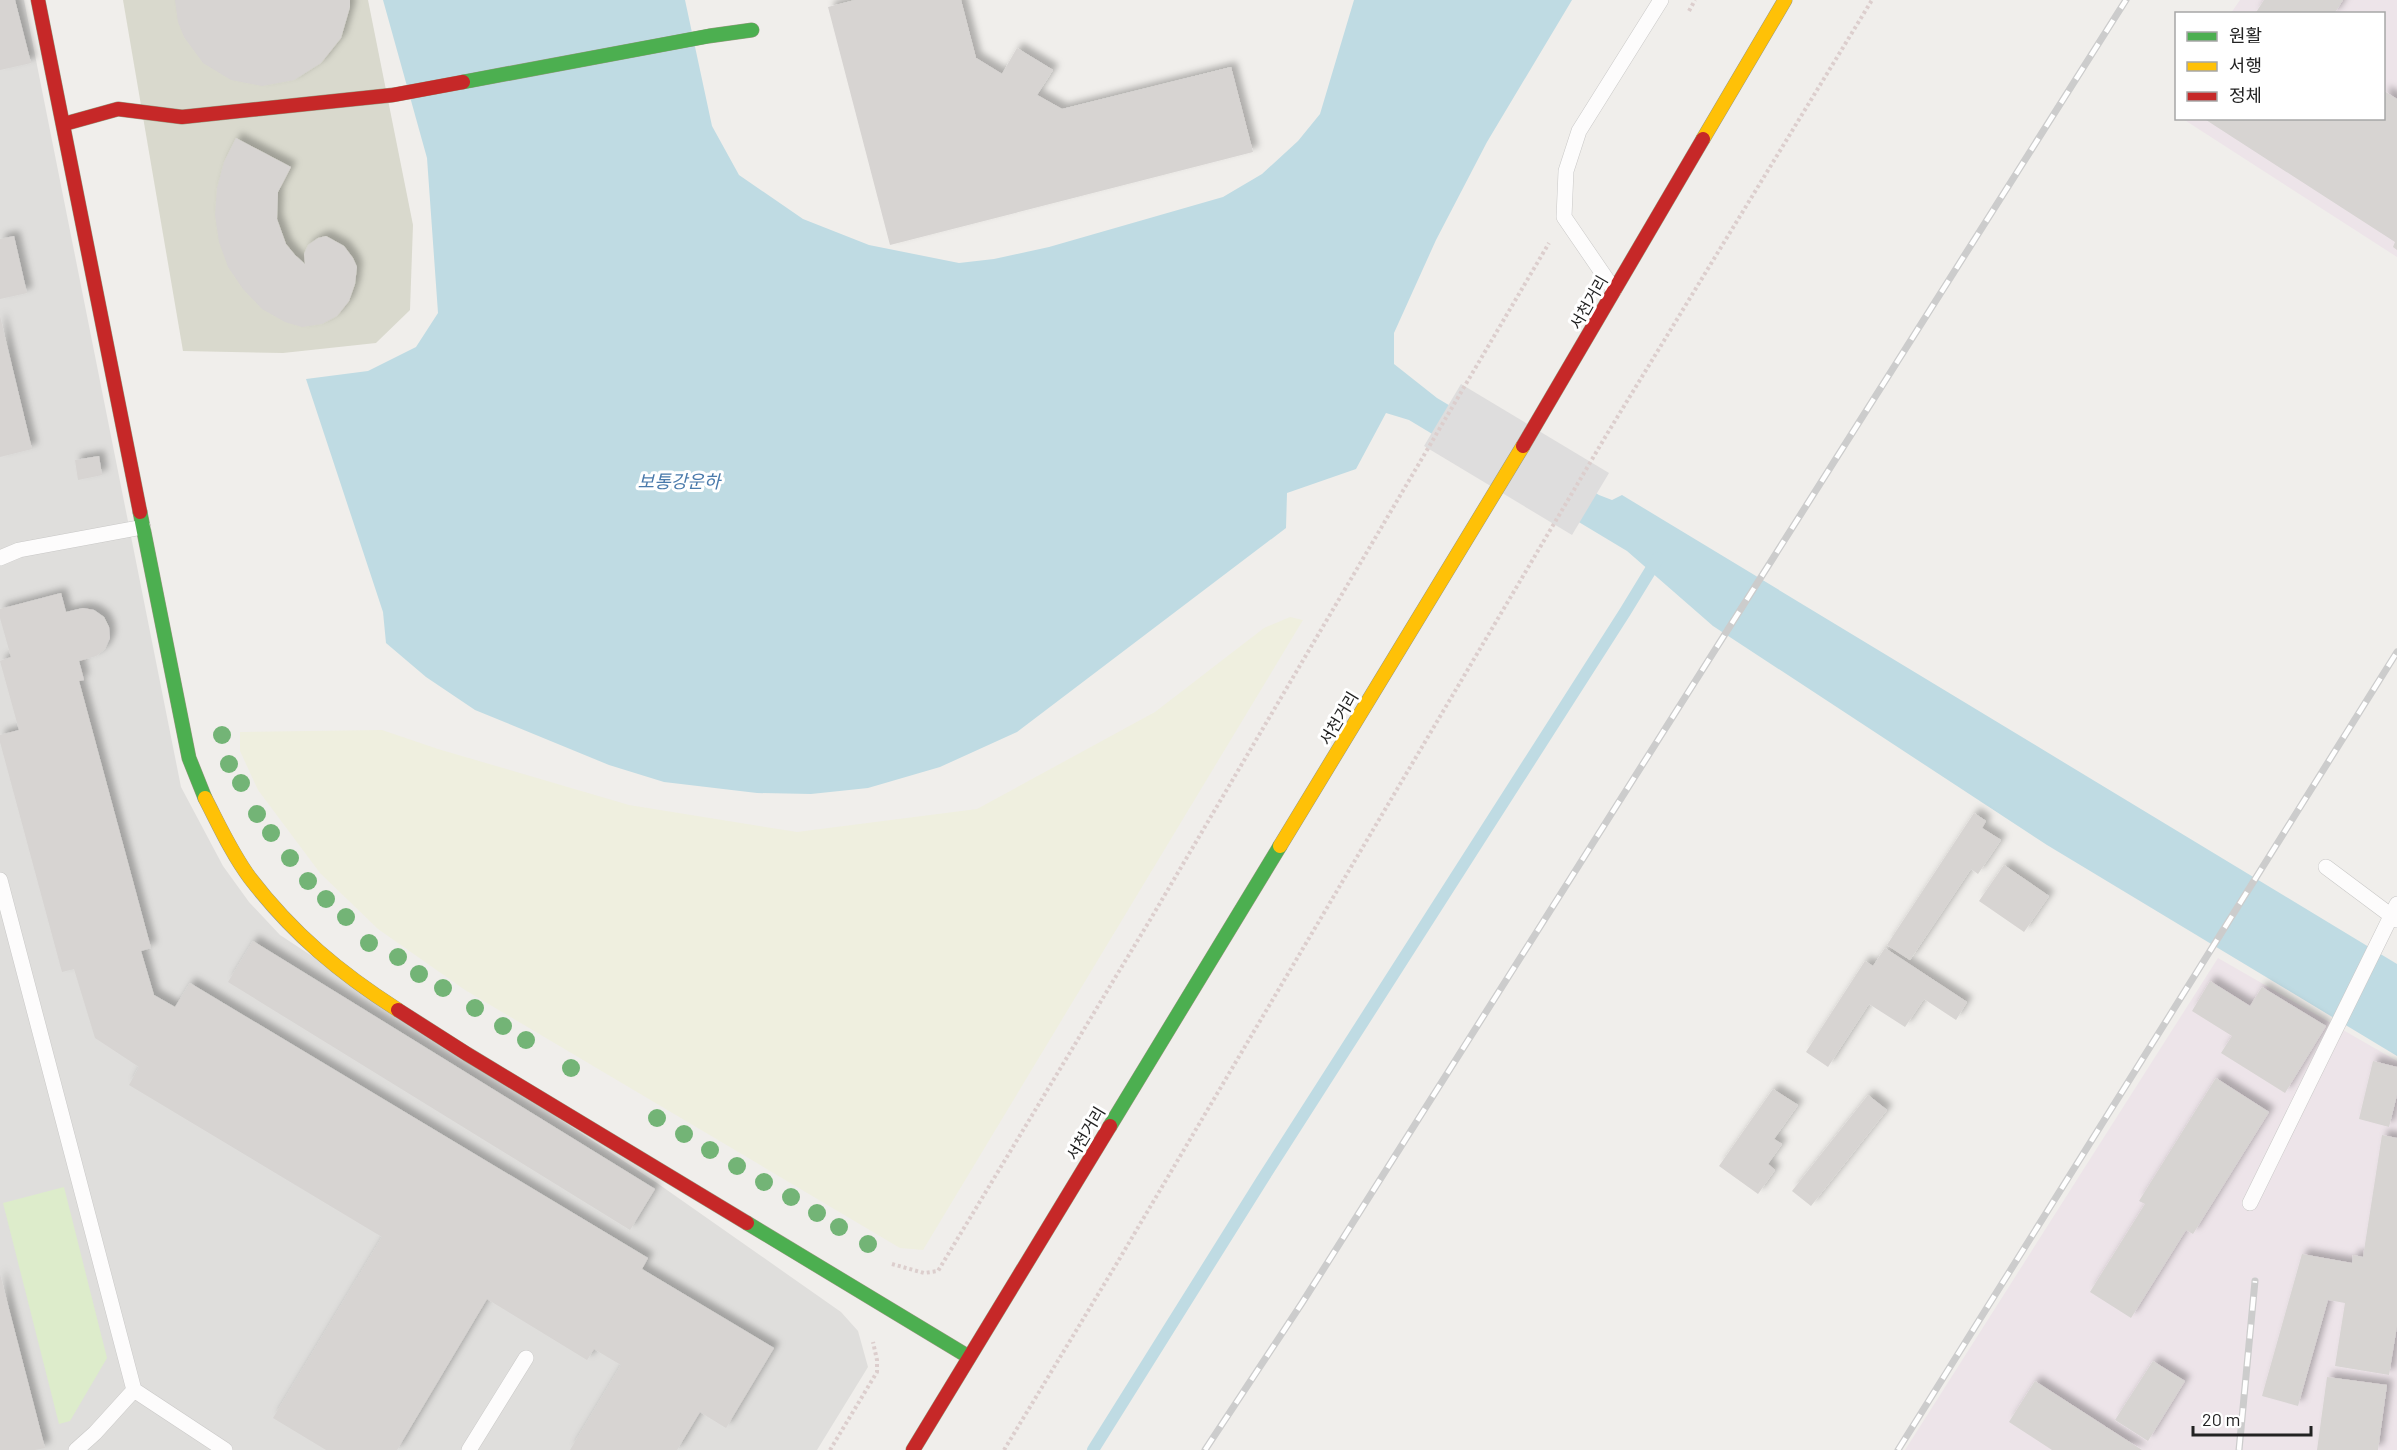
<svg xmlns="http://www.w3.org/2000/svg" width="2397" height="1450" font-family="Barlow,'Noto Sans KR',sans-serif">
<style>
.residential{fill:#dfdedc}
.industrial{fill:#ede4e9}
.construction{fill:#d9d9cd}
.farmland{fill:#efefdf}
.grass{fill:#ddeccb}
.water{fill:#bfdbe3}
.pier{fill:#dedddd}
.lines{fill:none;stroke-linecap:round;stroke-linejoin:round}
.stream{stroke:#bfdbe3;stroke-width:12}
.building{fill:#d7d4d2;filter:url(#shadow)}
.lane-casing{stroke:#c9c8c7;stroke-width:16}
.fast-casing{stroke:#999a82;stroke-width:15}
.slow-casing{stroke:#999a82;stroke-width:15}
.jam-casing{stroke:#999a82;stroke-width:15}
.path{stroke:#dccecd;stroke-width:4;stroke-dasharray:3 3;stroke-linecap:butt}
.lane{stroke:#fdfcfc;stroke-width:15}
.fast{stroke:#4caf50;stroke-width:14}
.slow{stroke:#ffc107;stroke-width:14}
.jam{stroke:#c62828;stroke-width:14}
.rail-casing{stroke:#ccc;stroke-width:7}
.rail{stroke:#fff;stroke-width:4.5;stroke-dasharray:14;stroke-linecap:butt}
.tree{fill:#73b476}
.labels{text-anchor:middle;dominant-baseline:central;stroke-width:6;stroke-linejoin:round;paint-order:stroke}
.street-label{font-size:16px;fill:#222;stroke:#fff}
.water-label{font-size:18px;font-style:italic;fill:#4a7aab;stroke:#fff}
</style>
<defs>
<filter id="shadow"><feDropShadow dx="5.5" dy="-5.5" stdDeviation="3" flood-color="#0004"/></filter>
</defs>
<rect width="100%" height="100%" fill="#f0eeeb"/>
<path class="residential" d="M0,0H24L181,787L223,866L249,902L280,935L657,1183L841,1312L858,1331L868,1367L817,1450H0Z"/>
<path class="industrial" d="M2240,0H2397V257L2183,119L2384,118V14L2231,13Z
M2218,958L2397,1061V1450H1905Z"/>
<path class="construction" d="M123,0H368L413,225L410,310L376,343L283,353L183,351Z"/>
<path class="farmland" d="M1290,617L1303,620L923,1250L900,1248L465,990L378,929L320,873L258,790L240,751V732L382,730L438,749L629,805L797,832L977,809L1155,712L1264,628Z"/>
<path class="grass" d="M64,1187L107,1358L70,1421L59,1424L3,1203Z"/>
<path class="water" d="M383,0H685L712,126L739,175L803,219L869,245L959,263L994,259L1049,247L1223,197L1262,174L1298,141L1320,114L1354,0H1572L1487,142L1436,240L1394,333V364L1437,398L1599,495L1612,500L1622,495L2397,964V1056L2047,845L1713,626L1627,551L1409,420L1386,413L1356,469L1287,493L1286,528L1017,732L940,767L868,788L811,794L757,793L664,782L609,765L475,710L426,677L386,643L383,612L306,379L368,371L416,347L438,313L427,158Z"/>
<path class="pier" d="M1461,384L1609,473L1572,535L1424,446Z"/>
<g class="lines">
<path class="stream" d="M1093,1450L1262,1180L1625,612L1658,558"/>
</g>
<path class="building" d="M0,0H15L31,63L0,70Z
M175,0H350V7L341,38L321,63L294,80L262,86L231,80L203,63L184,37L178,22Z
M855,0H961L976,58L1002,74L1017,48L1053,70L1037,95L1062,109L1231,67L1253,152L890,245L828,7Z
M2264,0H2343L2334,14H2255Z
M2384,91L2397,99V250L2393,247L2395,242L2203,118H2384Z
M236,138L291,167L278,192L277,219L286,244L295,255L305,264L304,254L308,245L318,238L326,236L344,246L353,258L357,267L355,284L349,301L337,316L322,324L302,327L285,322L262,309L243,289L228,267L219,242L215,215L217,188L224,162Z
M14,236L27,293L0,299V239Z
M0,316L32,449L0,457Z
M99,456L102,475L78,480L75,460Z
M61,593L66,612L83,608L94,610L104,617L109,627L110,638L105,649L96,656L79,661L84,680L79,681L151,948L141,951L154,995L175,1007L190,983L648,1258L642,1269L774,1348L726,1428L700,1412L677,1450H570L621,1365L594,1349L587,1360L487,1299L397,1450H326L273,1418L382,1237L129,1085L139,1067L95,1038L74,969L62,972L0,742V735L19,730L0,661L11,657L0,618V609Z
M1974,813L1986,821L1982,828L2001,840L1978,874L1971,869L1910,960L1887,945Z
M2004,865L2049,896L2024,932L1979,901Z
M253,941L655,1189L630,1230L228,982Z
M1885,948L1967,1002L1956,1020L1924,999L1905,1027L1869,1004L1828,1067L1806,1052L1865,961L1873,966Z
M2210,981L2250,1006L2262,987L2326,1026L2285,1093L2221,1053L2232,1036L2192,1011Z
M2373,1061L2397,1067V1095L2389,1127L2359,1119Z
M2216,1078L2269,1112L2193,1234L2186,1230L2131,1318L2090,1292L2145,1204L2139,1201Z
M1773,1089L1798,1105L1774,1139L1782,1144L1768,1164L1775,1170L1758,1194L1719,1166Z
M1868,1095L1887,1110L1811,1206L1792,1191Z
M2382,1135L2397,1138V1326L2389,1375L2335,1366L2345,1303L2328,1300L2298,1406L2262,1396L2302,1254L2352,1263L2353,1255L2363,1257Z
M0,1274L45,1448L35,1450H0Z
M2153,1361L2185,1381L2148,1441L2115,1420Z
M2327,1377L2387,1385L2378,1450H2317Z
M2035,1381L2142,1450H2052L2009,1422Z"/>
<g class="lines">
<defs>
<path id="lane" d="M1614,290L1564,217L1566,171L1579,131L1661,0
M0,558L19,550L143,527
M2326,867L2397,920
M0,880L134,1390L225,1450
M2250,1203L2397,904
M76,1450L95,1433L134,1390
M469,1450L526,1358"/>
<path id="fast" d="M463,82L709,36L752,30
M140,512L189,758L205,798
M1110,1126L1280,846
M747,1223L969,1357"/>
<path id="slow" d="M1703,139L1785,0
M205,798C219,825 232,854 250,878C293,934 340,973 398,1010
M1280,846L1523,446"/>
<path id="jam" d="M38,0L140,512
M64,124L118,109L182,117L393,95L463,82
M1523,446L1703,139
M398,1010L467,1054L747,1223
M913,1450L1110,1126"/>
</defs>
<use href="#lane" class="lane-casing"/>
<use href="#fast" class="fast-casing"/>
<use href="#slow" class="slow-casing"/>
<use href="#jam" class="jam-casing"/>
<path class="path" d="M1689,11L1695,0
M892,1264L924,1273L938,1271L1150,920L1549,243
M830,1450L877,1372V1360L873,1342
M1004,1450L1117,1263L1607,434L1872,0"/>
<use href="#lane" class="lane"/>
<use href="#fast" class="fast"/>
<use href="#slow" class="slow"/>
<use href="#jam" class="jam"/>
<defs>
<path id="rail" d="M1205,1450L1302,1303L2126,0
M1898,1450L2397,652
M2239,1450L2255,1281"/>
</defs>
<use href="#rail" class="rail-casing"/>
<use href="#rail" class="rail"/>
</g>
<g class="tree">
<circle cx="222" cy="735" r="9"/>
<circle cx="229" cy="764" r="9"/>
<circle cx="241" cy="783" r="9"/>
<circle cx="257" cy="814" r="9"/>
<circle cx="271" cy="833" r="9"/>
<circle cx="290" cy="858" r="9"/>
<circle cx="308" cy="881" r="9"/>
<circle cx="326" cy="899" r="9"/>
<circle cx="346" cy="917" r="9"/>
<circle cx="369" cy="943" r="9"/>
<circle cx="398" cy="957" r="9"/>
<circle cx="419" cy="974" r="9"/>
<circle cx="443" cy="988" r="9"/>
<circle cx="475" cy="1008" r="9"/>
<circle cx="503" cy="1026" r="9"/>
<circle cx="526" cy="1040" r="9"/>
<circle cx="571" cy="1068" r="9"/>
<circle cx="657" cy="1118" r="9"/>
<circle cx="684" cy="1134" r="9"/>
<circle cx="710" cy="1150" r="9"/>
<circle cx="737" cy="1166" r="9"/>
<circle cx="764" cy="1182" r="9"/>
<circle cx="791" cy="1197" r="9"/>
<circle cx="817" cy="1213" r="9"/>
<circle cx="839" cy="1227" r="9"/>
<circle cx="868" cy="1244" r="9"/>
</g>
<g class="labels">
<g class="street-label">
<text transform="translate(1588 302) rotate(-60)">서천거리</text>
<text transform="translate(1338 718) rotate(-59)">서천거리</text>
<text transform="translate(1085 1133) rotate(-59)">서천거리</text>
</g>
<g class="water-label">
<text x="679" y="481">보통강운하</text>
</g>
</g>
<rect x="2175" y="12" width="210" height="108" fill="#ffffff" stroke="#a7a7a7" stroke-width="1.5"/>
<rect x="2187" y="32" width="30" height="9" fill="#4caf50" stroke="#a7a7a7" stroke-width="1.5"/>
<text x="2229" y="42" font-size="18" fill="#222222">원활</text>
<rect x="2187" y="62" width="30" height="9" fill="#ffc107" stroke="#a7a7a7" stroke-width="1.5"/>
<text x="2229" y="72" font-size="18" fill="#222222">서행</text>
<rect x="2187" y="92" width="30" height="9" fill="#c62828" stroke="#a7a7a7" stroke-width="1.5"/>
<text x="2229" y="102" font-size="18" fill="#222222">정체</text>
<path d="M2193 1426v9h118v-9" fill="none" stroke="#222222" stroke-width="3"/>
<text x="2202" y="1426" font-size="18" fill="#222222" stroke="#ffffff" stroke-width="4.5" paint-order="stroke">20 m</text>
</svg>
